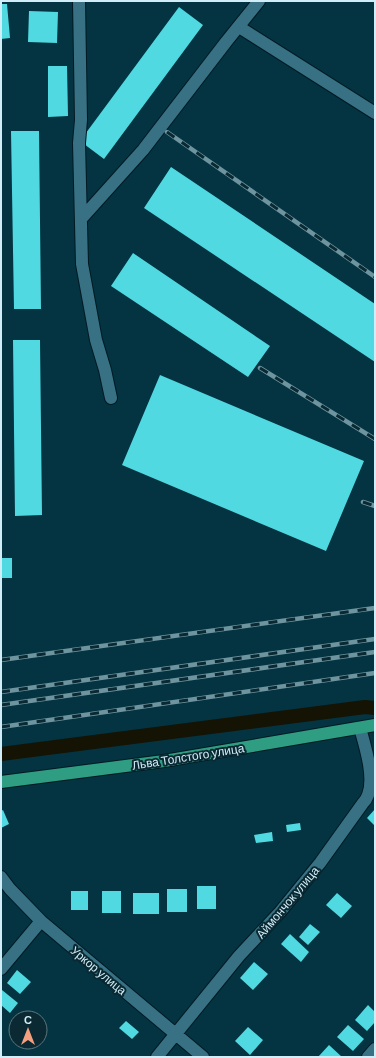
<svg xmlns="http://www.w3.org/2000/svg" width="376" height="1058" font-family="Barlow,sans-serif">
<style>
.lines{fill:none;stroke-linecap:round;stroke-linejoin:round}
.canal{stroke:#151304;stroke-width:14}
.building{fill:#50d9e1}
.minor-casing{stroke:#001a23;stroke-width:14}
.major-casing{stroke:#001a23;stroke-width:14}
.minor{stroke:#377183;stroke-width:12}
.major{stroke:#2e9d81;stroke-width:12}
.rail-casing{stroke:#6e949f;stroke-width:4.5}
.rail{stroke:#0a2932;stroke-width:3;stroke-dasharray:9;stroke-linecap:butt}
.labels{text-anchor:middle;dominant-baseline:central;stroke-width:4;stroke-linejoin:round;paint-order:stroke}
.street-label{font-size:12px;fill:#d1eef8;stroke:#0a2932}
</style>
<rect width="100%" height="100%" fill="#043441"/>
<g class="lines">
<path class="canal" d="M1,754L365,707L375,708"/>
</g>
<path class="building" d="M1,4H7L10,38L1,39Z
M179,7L203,25L104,159L80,141Z
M29,11L58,12L57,43L28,42Z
M48,66H67L68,116L48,117Z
M11,131H39L41,309H14Z
M171,167L375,304V362L144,208Z
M133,253L270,346L248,377L111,286Z
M13,340H40L42,515L15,516Z
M160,375L364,461L326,551L122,465Z
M1,558H12V578H1Z
M375,809V826L367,818Z
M3,810L9,824L1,828V811Z
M300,823L301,830L287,832L286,825Z
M272,832L273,841L256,843L254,835Z
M197,886H216V909H197Z
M167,889H187V912H167Z
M71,891H88V910H71Z
M102,891H121V913H102Z
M133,893H159V914H133Z
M337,893L352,906L341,918L326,905Z
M310,924L320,932L308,945L299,937Z
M290,934L309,952L301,962L281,944Z
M254,962L268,974L253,990L240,978Z
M17,970L31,982L20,994L7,983Z
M2,990L18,1003L10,1013L1,1005Z
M368,1005L375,1012V1022L367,1031L355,1020Z
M126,1021L139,1032L132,1039L119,1028Z
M348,1025L364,1039L353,1051L337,1037Z
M248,1027L263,1040L250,1055L235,1041Z
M329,1045L342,1057H318Z"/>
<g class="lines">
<defs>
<path id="minor" d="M79,1L81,120L79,143L82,264L96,340L105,370L111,398
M239,27L375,113
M81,219L143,150L226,42L259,1
M1,877L10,889L41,921L203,1057
M1,969L41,921
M157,1057L239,956L280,912L320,863L363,803C365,801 367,798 368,795C375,777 365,746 360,728
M368,1057L375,1049"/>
<path id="major" d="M1,782L164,761L375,725"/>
</defs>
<use href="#minor" class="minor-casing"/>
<use href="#major" class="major-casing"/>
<use href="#minor" class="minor"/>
<use href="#major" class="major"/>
<defs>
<path id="rail" d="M167,132L375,277
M260,368L375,439
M363,502L375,506
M1,660L375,608
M1,692L375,639
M1,705L375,652
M1,727L375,673"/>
</defs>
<use href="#rail" class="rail-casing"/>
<use href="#rail" class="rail"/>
</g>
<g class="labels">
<g class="street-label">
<text transform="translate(188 756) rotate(-9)">Льва Толстого улица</text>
<text transform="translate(287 902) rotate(-50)">Аймончок улица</text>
<text transform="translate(99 970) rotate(40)">Уркор улица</text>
</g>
</g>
<rect width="376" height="1058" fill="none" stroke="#d1eef8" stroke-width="4"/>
<g transform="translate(28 1030)"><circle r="19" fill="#0a2932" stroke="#5a7881"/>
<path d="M0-3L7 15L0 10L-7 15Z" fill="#f3a081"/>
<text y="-6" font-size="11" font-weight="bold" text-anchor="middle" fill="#d1eef8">С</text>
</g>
</svg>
